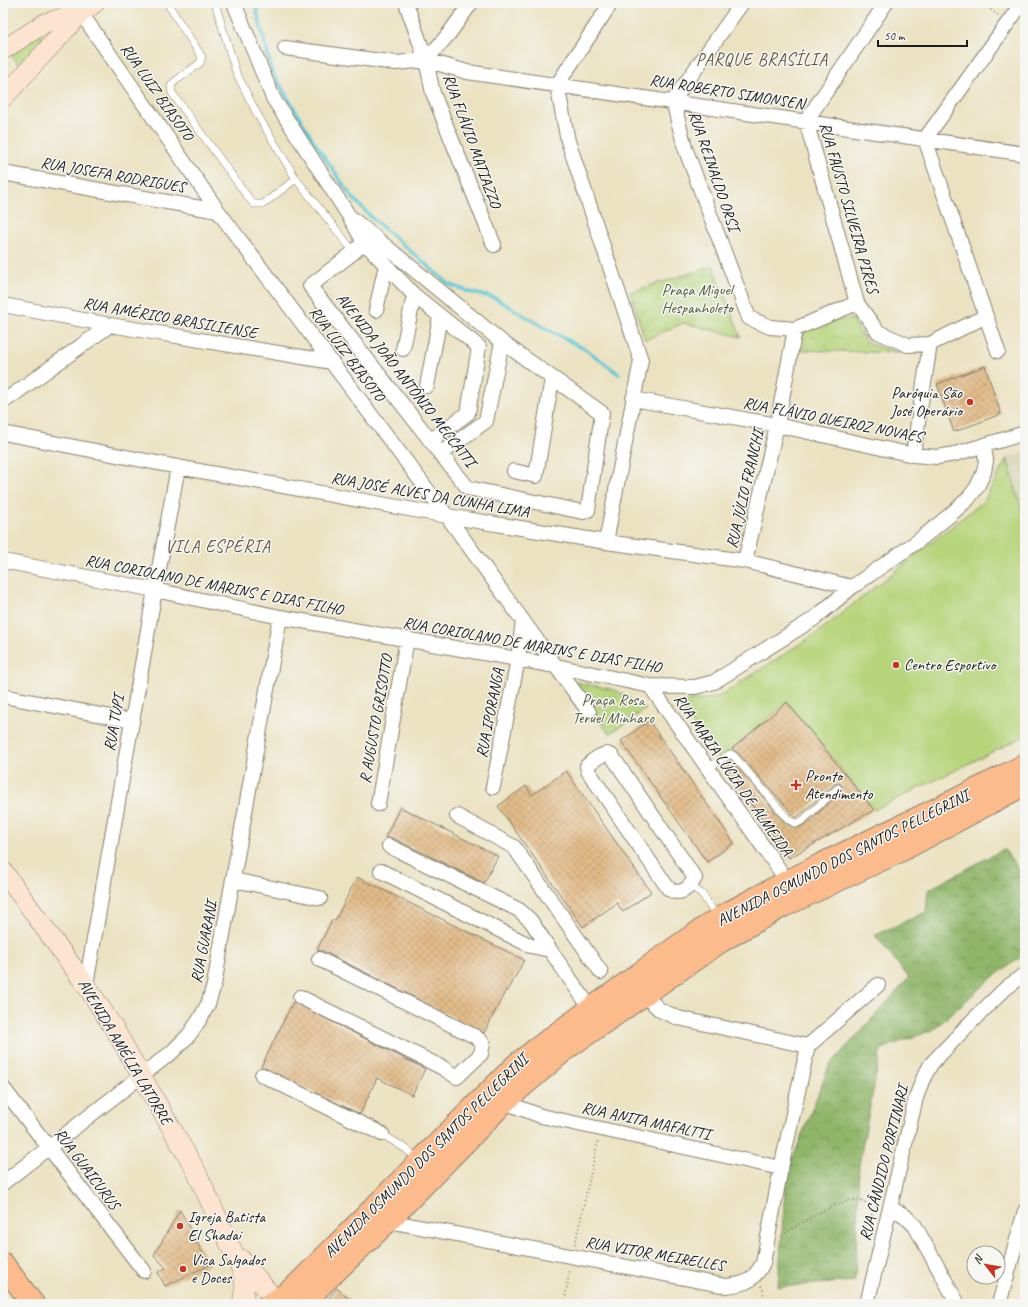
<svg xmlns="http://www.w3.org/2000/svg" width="1028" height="1307" font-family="Caveat,sans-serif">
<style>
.built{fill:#d6d5b5}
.grass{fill:#b6d47a;stroke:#69784b}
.forest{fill:url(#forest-crowns);stroke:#566943}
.park{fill:url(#park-crowns);stroke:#69784b}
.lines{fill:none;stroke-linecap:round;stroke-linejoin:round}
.stream{stroke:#5dc8d6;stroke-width:3.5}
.building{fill:url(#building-cross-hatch)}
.service-casing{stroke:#847f6e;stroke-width:8}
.minor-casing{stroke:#847f6e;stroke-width:16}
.secondary-casing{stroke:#847f6e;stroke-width:20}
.primary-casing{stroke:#847f6e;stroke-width:24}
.path{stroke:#847f6e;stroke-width:2;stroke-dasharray:1 3;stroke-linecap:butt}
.service{stroke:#fff;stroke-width:7}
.minor{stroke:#fff;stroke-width:14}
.secondary{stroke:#fde4d1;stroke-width:19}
.primary{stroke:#fbbb8d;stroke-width:22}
.poi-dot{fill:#c8321e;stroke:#f6f6f2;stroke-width:1.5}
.labels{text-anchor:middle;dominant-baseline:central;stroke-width:3;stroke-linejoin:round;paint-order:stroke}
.street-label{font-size:16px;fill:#1c1c1c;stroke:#f6f6f2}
.park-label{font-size:16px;fill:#525c3d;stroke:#f6f6f2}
.poi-label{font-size:16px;fill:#1c1c1c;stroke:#f6f6f2;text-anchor:start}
.neighbourhood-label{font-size:17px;letter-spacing:1px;fill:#615442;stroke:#f6f6f2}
</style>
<defs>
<pattern id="forest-crowns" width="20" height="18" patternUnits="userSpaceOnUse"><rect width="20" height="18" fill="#90b66a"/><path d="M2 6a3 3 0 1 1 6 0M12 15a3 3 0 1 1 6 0" fill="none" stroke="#759356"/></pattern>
<pattern id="park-crowns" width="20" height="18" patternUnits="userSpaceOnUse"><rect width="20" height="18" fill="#b6d47a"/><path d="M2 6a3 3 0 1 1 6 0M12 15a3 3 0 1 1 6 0" fill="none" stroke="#9cb569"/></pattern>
<pattern id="building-cross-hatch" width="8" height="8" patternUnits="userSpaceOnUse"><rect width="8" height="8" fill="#e2bb89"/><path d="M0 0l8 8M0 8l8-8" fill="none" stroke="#c1a076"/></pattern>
</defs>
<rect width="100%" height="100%" fill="#f6f6f2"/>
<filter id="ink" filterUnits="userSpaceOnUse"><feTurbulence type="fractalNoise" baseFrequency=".025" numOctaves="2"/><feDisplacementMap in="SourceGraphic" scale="8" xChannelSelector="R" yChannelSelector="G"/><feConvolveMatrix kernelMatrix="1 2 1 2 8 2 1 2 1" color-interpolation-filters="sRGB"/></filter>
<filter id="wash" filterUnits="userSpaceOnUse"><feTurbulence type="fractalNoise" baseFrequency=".012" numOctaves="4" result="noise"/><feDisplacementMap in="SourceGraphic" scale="16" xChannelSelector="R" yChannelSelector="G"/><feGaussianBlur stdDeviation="0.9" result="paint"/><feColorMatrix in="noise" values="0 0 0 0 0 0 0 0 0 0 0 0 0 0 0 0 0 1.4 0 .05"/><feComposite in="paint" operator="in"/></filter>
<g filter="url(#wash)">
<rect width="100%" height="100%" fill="#ebe2c1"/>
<path class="built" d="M1025,452V522L1007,458Z"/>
<path class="grass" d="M1007,458L1025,522V736L874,810L787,702L720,760L677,703L718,697L817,633L984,501Z"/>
<path class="forest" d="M1004,849L1020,871L1025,869V954L990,979L933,1030L881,1049L859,1164L855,1281L778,1287L786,1176L829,1066L909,978L875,935L926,912L928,890Z"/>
<path class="park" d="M38,35L47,39L22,68L11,55Z
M713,266L741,337L683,323L645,340L630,292Z
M853,319L865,341L875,346L902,353L799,350C797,322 834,320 853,319Z
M571,681L615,690L646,709L609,734Z"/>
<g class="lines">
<path class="stream" d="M255,3L272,72L315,143L351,196L372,218L449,284L470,292L495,298L547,329L588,351L619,374"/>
</g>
<g id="blocks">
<path class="building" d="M985,366L1001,414L954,432L937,384Z
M787,702L874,810L789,858L723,764L731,760L785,823L796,829L806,824L841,792L842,785L839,783L835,784L796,818L738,753L732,749Z
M649,721L734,843L707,862L621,741Z
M566,771L651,892L623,912L617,903L583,927L498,806L526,786L532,795Z
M400,807L498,856L484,883L393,838H385Z
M357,877L524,960L508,991L506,990L484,1033L323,951L317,950L332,920L335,921Z
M293,1002L425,1069L412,1095L377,1078L360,1114L261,1067Z
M180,1210L209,1265L165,1286L158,1272L166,1268L154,1255Z
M337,1288L354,1304H335L326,1301Z"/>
</g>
</g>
<g filter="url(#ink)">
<use href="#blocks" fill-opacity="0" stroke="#847f6e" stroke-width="1"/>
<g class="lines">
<defs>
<path id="service" d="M167,3L202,57L200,63L174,82L171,86L172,93L250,200L254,204H263L296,179
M215,3L236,72L257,114L296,179L354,252
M708,768L730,754L734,756L789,820L796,824L803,820L838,788
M691,886L702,894L717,917
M382,1134L406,1149L418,1159"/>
<path id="minor" d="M234,3L273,98L349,216L364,242L414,295L479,347
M406,3L426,60L433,93L494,245
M742,3L673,101L685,148L749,318L770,327L795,329L857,303
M886,3L806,121L857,303L878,332L908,345L930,344L986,316
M81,13L218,211L447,516L589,712
M285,48L396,63L426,60L467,72L1025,154
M426,60L448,35L471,3
M3,173L218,211
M349,216L502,342L602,413L588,510L583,512L468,488L451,467L310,286L354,252L364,242
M3,305L110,325L332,362
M376,310L386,265
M403,349L414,295
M998,351L925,139L1022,3
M427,386L440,317
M633,399L777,425L913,455L937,457L955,454L1025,433
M3,402L110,325
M3,433L178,467L447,516L606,542L745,561L852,587
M430,441L468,413L479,347
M440,454L486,421L502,342
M913,455L930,344
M514,471L536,476L552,378
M606,542L641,360L568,141L557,85L611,3
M3,561L155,590L280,617L556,666L650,686L695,687L714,682L815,618L852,587L918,541L950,515L968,499L977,487L984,472L986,461L984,447
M745,561L777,425L795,329
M650,686L788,882
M3,696L132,721
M607,754L612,756L695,878C689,889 679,897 668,888L588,771L587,766C593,760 599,755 607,754Z
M493,787L518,659L523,621
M378,804L407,639
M457,816L514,847L601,972
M381,871L531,946L550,950L531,921L519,910L389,846
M234,880L320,898
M550,950L591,1009
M86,985L155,590L178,467
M643,994L660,1010L678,1018L808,1046
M300,997L443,1068L457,1077L481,1054L483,1043L476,1037L319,959
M262,1075L382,1134
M3,1088L144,1271
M504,1102L541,1116L781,1168
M3,1183L172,1052L189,1035L200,1019L208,1004L214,985L280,617
M890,1208L904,1215L915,1226L958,1304
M388,1221L726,1286C747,1284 753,1281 763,1263L781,1168L808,1046L878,985
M867,1304L916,1098L922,1081L931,1064L972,1021L1005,989L1022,976H1025
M999,1304L1025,1211"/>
<path id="secondary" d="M3,50L45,23L81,13L95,3
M3,98L81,13
M3,871L86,985L115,1030L196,1171L242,1271L245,1285L242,1304
M241,1259L276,1301"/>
<path id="primary" d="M3,1264L33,1304
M269,1304L276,1301L296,1286L516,1065C549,1039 582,1015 616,991C651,965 687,938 725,915C822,860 926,817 1025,765
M307,1304L319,1287L388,1221L504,1102L567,1048L721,941L779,908L902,850L1025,784"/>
</defs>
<use href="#service" class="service-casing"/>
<use href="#minor" class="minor-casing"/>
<use href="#secondary" class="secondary-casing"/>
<use href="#primary" class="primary-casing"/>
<path class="path" d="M981,3L998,15
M782,1235C798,1225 843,1196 860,1200C864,1201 868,1204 871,1205L872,1224
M575,1244L598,1141
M761,1286L764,1292L762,1304
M564,1304L570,1268"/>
<use href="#service" class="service"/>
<use href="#minor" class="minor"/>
<use href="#secondary" class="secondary"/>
<use href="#primary" class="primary"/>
</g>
</g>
<g class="poi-dot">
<circle cx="970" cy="402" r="4"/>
<circle cx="896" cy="665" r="4"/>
<path d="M794 779h4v4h4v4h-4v4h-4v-4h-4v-4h4z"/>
<circle cx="180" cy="1226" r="4"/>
<circle cx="183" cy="1269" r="4"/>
</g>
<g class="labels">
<g class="street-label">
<text transform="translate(157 92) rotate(55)">RUA LUIZ BIASOTO</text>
<text transform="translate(727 92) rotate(9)">RUA ROBERTO SIMONSEN</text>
<text transform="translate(472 141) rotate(70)">RUA FLÁVIO MATIAZZO</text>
<text transform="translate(714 171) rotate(71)">RUA REINALDO ORSI</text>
<text transform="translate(113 175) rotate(10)">RUA JOSEFA RODRIGUES</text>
<text transform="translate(849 208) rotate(74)">RUA FAUSTO SILVEIRA PIRES</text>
<text transform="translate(170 318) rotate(10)">RUA AMÉRICO BRASILIENSE</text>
<text transform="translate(347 354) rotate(53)">RUA LUIZ BIASOTO</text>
<text transform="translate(406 380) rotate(52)">AVENIDA JOÃO ANTÔNIO MECCATTI</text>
<text transform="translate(833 420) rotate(11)">RUA FLÁVIO QUEIROZ NOVAES</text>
<text transform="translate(745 489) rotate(-77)">RUA JÚLIO FRANCHI</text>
<text transform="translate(430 495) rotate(10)">RUA JOSÉ ALVES DA CUNHA LIMA</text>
<text transform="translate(214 585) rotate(11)">RUA CORIOLANO DE MARINS E DIAS FILHO</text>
<text transform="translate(532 645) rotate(10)">RUA CORIOLANO DE MARINS E DIAS FILHO</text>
<text transform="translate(490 713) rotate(-79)">RUA IPORANGA</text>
<text transform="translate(376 719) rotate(-80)">R AUGUSTO GRISOTTO</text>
<text transform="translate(114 723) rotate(-80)">RUA TUPI</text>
<text transform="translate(733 775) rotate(55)">RUA MARIA LÚCIA DE ALMEIDA</text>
<text transform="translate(843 858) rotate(-27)">AVENIDA OSMUNDO DOS SANTOS PELLEGRINI</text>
<text transform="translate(204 942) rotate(-79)">RUA GUARANI</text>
<text transform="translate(125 1052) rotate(59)">AVENIDA AMÉLIA LATORRE</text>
<text transform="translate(646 1121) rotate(12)">RUA ANITA MAFALTTI</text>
<text transform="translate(426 1156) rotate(-45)">AVENIDA OSMUNDO DOS SANTOS PELLEGRINI</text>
<text transform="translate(884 1163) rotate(-76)">RUA CÂNDIDO PORTINARI</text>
<text transform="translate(87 1169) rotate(53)">RUA GUAICURUS</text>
<text transform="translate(655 1254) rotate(10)">RUA VITOR MEIRELLES</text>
</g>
<g class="park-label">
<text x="697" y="290">Praça Miguel<tspan x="697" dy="18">Hespanholeto</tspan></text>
<text x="613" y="700">Praça Rosa<tspan x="613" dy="18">Teruel Minharo</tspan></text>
</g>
<g class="poi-label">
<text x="962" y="393" text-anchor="end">Paróquia São<tspan x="962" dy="18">José Operário</tspan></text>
<text x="904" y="665">Centro Esportivo</text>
<text x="805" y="776">Pronto<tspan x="805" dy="18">Atendimento</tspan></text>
<text x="188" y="1217">Igreja Batista<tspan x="188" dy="18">El Shadai</tspan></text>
<text x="191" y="1260">Vica Salgados<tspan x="191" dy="18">e Doces</tspan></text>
</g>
<g class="neighbourhood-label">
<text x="762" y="59">PARQUE BRASÍLIA</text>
<text x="218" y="546">VILA ESPÉRIA</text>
</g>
</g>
<rect width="1028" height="1307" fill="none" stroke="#f6f6f2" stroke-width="16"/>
<g transform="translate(986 1265) rotate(301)"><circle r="19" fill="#f6f6f2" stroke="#9f9f9c"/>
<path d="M0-3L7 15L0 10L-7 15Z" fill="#c8321e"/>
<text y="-6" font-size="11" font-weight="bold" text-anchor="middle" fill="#1c1c1c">N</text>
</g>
<path d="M878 40v6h89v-6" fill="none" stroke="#1c1c1c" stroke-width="2"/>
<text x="884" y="40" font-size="12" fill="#1c1c1c" stroke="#f6f6f2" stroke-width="3" paint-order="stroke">50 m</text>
</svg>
